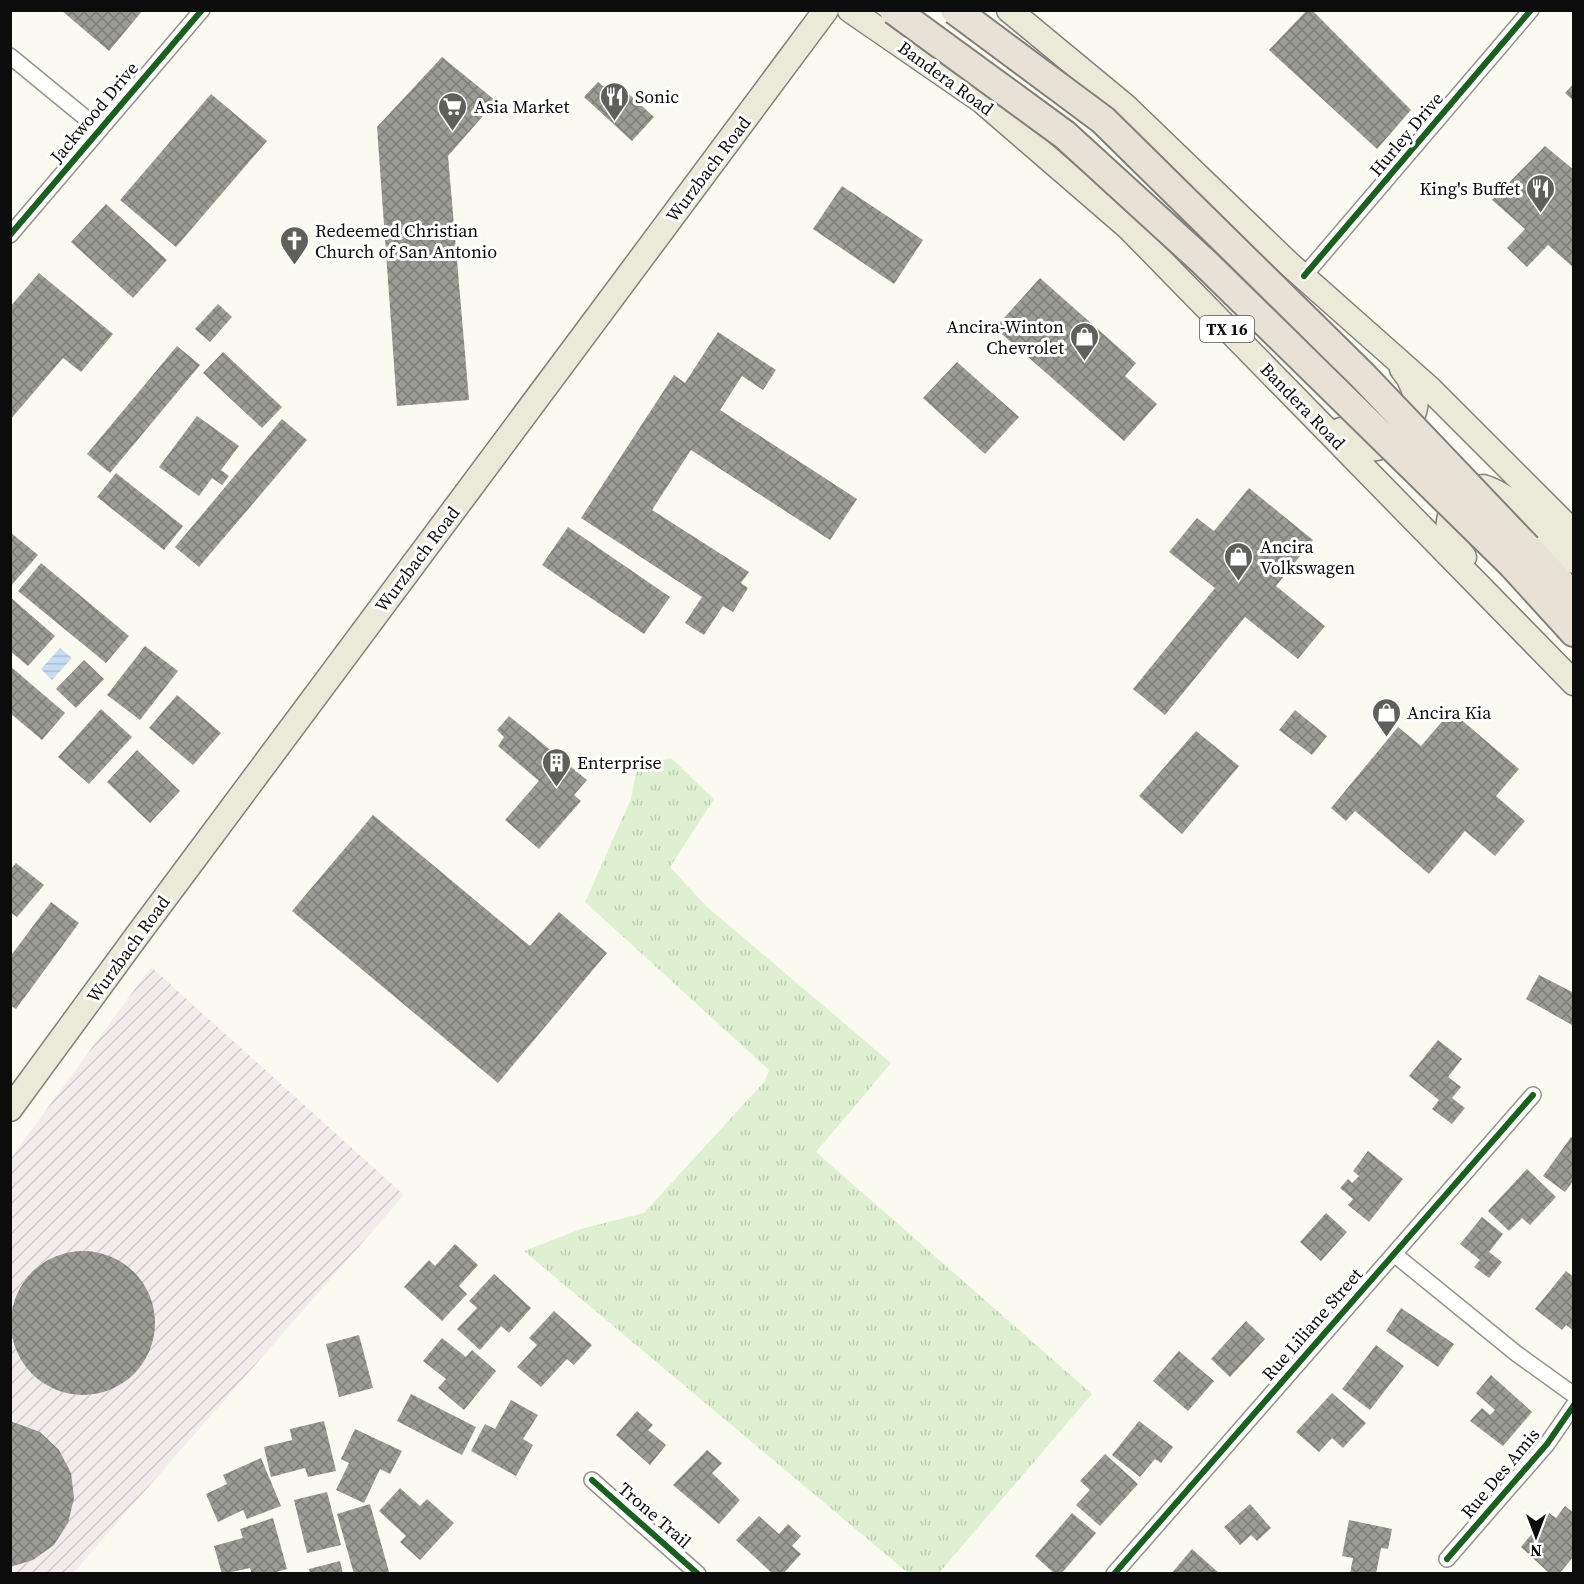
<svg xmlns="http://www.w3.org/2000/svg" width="1584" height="1584" font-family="'Source Serif 4',serif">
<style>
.industrial{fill:url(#industrial-furrows)}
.grass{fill:url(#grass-tufts)}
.water{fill:url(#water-rules)}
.building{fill:url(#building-cross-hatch)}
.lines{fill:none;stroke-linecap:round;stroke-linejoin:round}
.minor-casing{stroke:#93938f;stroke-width:18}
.primary-casing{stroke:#80807c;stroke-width:27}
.motorway-casing{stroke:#80807c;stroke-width:32}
.minor{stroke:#fefefd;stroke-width:15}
.primary{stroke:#ebead9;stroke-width:24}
.motorway{stroke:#e8e1d5;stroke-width:28}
.motorway-bridge-casing{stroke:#80807c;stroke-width:32;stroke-linecap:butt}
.motorway-bridge{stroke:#e8e1d5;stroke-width:28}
.cycleway-casing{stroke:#fff;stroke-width:10}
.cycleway{stroke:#1b5e20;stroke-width:6}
.labels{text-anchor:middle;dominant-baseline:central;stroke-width:6;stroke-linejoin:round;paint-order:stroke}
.shield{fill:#fff;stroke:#555;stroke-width:1.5}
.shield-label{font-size:16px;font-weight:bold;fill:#0c0c0c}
.street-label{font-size:18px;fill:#0c0c0c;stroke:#fff}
.poi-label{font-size:18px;fill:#0c0c0c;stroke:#fff;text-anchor:start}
</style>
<defs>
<pattern id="industrial-furrows" width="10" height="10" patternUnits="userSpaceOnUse" patternTransform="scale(1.5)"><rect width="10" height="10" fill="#f2eced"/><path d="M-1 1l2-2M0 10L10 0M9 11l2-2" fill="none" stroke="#cec9ca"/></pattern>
<pattern id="grass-tufts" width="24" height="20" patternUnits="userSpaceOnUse" patternTransform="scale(1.5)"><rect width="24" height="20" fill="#def0d1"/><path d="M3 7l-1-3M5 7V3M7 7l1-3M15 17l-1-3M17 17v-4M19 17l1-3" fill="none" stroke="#bdcdb2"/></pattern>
<pattern id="water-rules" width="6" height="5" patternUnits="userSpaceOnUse" patternTransform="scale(1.5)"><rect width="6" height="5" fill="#c8ddf2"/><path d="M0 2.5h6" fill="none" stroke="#abbcce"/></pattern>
<pattern id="building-cross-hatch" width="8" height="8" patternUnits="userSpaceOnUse" patternTransform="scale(1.5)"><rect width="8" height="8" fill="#9c9c96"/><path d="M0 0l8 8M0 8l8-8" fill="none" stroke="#7e7e79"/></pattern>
</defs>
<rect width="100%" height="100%" fill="#fafaf0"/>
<path class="industrial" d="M151,967L404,1195L73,1573L11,1574V1158Z"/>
<path class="grass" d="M671,758L714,799L670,867L706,906L891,1063L816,1152L1092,1394L939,1573H908L524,1251L581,1229L644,1213L765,1081L769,1070L585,902L631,799L637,767Z"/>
<path class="water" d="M60,648L72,658L52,680L41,669Z"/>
<path class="building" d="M61,10H143L109,51Z
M1307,10H1312L1411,110L1377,149L1269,50Z
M442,57L496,101L448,156L469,400L397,406L377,127Z
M598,82L612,94L620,86L654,117L632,141L584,97Z
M1574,83V101L1565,93Z
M211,94L267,141L176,247L120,200Z
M1545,146L1574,170V268L1548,245L1527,267L1507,248L1525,229L1492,200Z
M842,186L923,240L894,284L813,229Z
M106,204L167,260L133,298L71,242Z
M39,273L113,334L81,372L63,358L10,420V307Z
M1040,278L1136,363L1125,376L1157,404L1124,441L995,328Z
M218,304L232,317L210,342L195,329Z
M718,332L776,370L763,390L742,376L720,410L857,499L830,540L691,450L652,510L749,572L741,583L748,588L733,612L723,606L704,635L685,623L702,597L581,518L674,375L685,383Z
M177,346L200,365L110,473L87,454Z
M223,352L282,407L262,428L203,373Z
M957,362L1019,417L985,454L923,398Z
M197,416L239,446L221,470L229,476L222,485L212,478L199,496L159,467Z
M282,419L307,440L199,567L175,547Z
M116,473L183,526L164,550L97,497Z
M1249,488L1313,540L1276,586L1325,626L1298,659L1245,617L1165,715L1133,689L1215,588L1169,552L1197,518L1214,531Z
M568,527L670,597L644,634L542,565Z
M10,532L38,555L10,587Z
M41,563L129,636L106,663L18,591Z
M10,597L55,636L28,666L10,651Z
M145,646L178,671L140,720L107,695Z
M84,660L104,679L76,708L56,689Z
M10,666L65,713L42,740L10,713Z
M177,695L221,733L193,765L149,728Z
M101,709L132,737L89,784L58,757Z
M1295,710L1327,736L1312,755L1279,730Z
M1451,711L1519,769L1496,796L1525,821L1495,856L1465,831L1429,874L1355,811L1346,821L1331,808L1398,727L1421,746Z
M509,716L587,780L574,795L581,801L539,849L505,820L539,781L498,746L504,737L497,730Z
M1196,731L1239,766L1182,834L1139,796Z
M137,750L180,791L150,823L107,782Z
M373,815L530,946L559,912L607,953L498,1083L292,911Z
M16,863L44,885L17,917L10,912V870Z
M51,902L79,923L16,1009L10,1005V957Z
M1539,975L1574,993L1572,1025L1526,999Z
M1438,1040L1462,1059L1448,1077L1461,1087L1452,1098L1465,1108L1452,1124L1432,1109L1439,1100L1409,1076Z
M1571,1137L1574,1138V1180L1565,1192L1543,1176Z
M1368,1151L1403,1179L1369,1222L1348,1205L1353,1199L1340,1188L1348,1179L1352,1183L1359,1176L1353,1171Z
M1527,1169L1556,1197L1530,1225L1522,1218L1509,1231L1488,1211Z
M1326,1213L1347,1232L1321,1261L1300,1242Z
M1482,1217L1503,1234L1489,1252L1502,1262L1489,1278L1474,1267L1480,1260L1460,1244Z
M455,1244L478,1265L459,1286L467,1294L442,1321L404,1287L429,1260L435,1266Z
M11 1323a72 72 0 1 1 144 0a72 72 0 1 1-144 0Z
M1566,1271L1574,1277V1331L1566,1325L1562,1330L1535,1309Z
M494,1274L531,1308L509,1333L501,1326L480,1350L457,1329L477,1308L469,1301Z
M1401,1308L1454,1344L1438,1367L1386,1331Z
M554,1311L592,1345L574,1365L567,1359L541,1387L517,1367L537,1345L529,1338Z
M1246,1321L1265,1339L1230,1377L1211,1359Z
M359,1335L373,1388L339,1397L326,1344Z
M442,1338L466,1357L472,1350L496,1371L464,1410L438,1388L446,1379L423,1361Z
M1376,1345L1404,1366L1370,1410L1342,1389Z
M1179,1351L1214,1381L1188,1411L1153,1381Z
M1491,1375L1532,1412L1503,1446L1470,1421L1482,1408L1490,1415L1495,1410L1476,1393Z
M1332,1393L1366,1423L1343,1448L1332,1438L1319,1452L1296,1432Z
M411,1394L476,1427L462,1455L397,1421Z
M511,1400L538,1415L523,1439L533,1445L516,1476L471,1451L485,1424L495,1429Z
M637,1411L653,1425L648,1430L666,1445L650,1465L616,1435Z
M10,1421L40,1432L59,1450L71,1473L74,1498L68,1523L54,1545L33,1560L10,1567Z
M324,1421L336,1471L308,1477L305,1468L271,1477L264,1447L292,1440L290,1429Z
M1139,1421L1173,1447L1161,1463L1155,1459L1140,1477L1112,1455Z
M355,1429L402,1451L390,1474L380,1469L364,1503L336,1490L349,1463L341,1459Z
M707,1450L722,1463L712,1473L740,1500L719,1524L673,1485Z
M1105,1454L1138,1484L1100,1526L1076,1505L1090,1490L1080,1481Z
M261,1458L281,1506L247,1519L243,1510L218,1522L206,1494L227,1484L223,1475Z
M400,1488L420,1506L427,1499L454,1523L420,1560L400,1542L406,1536L379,1511Z
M327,1492L341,1545L307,1553L294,1500Z
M370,1504L389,1572L354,1574L337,1514Z
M1250,1504L1271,1528L1257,1541L1251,1535L1240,1545L1224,1527Z
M1565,1506L1574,1513V1556L1559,1574H1550L1521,1547L1549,1513L1556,1518Z
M1072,1513L1096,1533L1061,1574H1055L1035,1556Z
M759,1516L779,1534L788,1524L801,1536L792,1546L801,1554L783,1574H773L736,1540Z
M273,1518L287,1569L269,1574H252L250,1568L222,1574L214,1546L243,1538L240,1529Z
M1349,1520L1392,1529L1388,1549L1381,1548L1376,1574H1350L1353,1558L1342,1556Z
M1192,1549L1220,1574H1171Z
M340,1561L343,1574H310L309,1569Z"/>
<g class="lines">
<defs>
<path id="minor" d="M10,56L99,129
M10,235L202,10
M1304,276L1531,10
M1394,1254L1517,1354L1574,1395
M592,1480L698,1574
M1447,1559L1547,1444L1574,1405
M1114,1574L1533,1095"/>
<path id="primary" d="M850,10L982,101L1129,228L1574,683
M1009,10L1125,106L1288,263L1429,388L1574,533
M1341,430C1349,438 1357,446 1368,448C1386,452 1412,425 1415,408C1418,395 1411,379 1402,369
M1464,557C1437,523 1447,507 1483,487C1513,495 1551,538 1574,561
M10,1109L136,937L826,10"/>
<path id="motorway" d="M1527,548L1574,597
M1512,564L1574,632"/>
</defs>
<use href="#minor" class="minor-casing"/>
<use href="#primary" class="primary-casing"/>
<use href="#motorway" class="motorway-casing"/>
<use href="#minor" class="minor"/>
<use href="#primary" class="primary"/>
<use href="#motorway" class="motorway"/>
<defs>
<path id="motorway-bridge" d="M894,10L1065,135L1204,262L1512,564
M955,10L1103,120L1363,376L1527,548"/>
</defs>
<use href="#motorway-bridge" class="motorway-bridge-casing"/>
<use href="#motorway-bridge" class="motorway-bridge"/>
<defs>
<path id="cycleway" d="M10,235L202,10
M1304,276L1531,10
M592,1480L698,1574
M1447,1559L1547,1444L1574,1405
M1114,1574L1533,1095"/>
</defs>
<use href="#cycleway" class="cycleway-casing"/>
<use href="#cycleway" class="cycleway"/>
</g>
<defs>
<symbol id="restaurant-pin" viewBox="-11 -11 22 30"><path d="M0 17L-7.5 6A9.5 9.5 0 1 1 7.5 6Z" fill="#5f5f5c" stroke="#fff"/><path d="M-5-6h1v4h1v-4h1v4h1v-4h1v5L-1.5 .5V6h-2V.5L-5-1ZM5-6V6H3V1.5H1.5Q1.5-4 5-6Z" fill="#fff"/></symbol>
<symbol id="supermarket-pin" viewBox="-11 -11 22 30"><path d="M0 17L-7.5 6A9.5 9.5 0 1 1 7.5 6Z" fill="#5f5f5c" stroke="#fff"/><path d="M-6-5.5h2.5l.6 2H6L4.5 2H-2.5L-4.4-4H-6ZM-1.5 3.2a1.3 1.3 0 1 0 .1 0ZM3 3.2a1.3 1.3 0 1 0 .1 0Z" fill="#fff"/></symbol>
<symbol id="church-pin" viewBox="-11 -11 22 30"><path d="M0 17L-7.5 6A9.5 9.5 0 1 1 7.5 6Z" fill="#5f5f5c" stroke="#fff"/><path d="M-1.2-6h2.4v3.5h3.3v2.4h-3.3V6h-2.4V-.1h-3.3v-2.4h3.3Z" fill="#fff"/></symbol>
<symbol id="shop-pin" viewBox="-11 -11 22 30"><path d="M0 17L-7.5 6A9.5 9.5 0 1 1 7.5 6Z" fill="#5f5f5c" stroke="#fff"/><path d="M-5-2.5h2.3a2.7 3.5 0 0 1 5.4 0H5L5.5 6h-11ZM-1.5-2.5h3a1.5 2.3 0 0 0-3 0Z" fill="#fff"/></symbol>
<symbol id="building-pin" viewBox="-11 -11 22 30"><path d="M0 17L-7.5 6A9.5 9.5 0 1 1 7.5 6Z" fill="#5f5f5c" stroke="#fff"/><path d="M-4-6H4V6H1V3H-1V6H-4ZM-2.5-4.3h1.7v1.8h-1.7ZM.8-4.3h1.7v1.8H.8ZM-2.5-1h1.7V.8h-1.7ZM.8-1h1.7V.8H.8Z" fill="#fff"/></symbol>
</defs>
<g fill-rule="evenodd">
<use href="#restaurant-pin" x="598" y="80" width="33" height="45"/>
<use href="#supermarket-pin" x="436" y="90" width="33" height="45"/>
<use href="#restaurant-pin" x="1524" y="172" width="33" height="45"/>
<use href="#church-pin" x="278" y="224" width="33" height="45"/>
<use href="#shop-pin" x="1068" y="320" width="33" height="45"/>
<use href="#shop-pin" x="1222" y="540" width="33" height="45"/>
<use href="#shop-pin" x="1370" y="696" width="33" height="45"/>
<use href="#building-pin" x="540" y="746" width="33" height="45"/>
</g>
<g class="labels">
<rect class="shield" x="1200" y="316" width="54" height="26" rx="4.5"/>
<g class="shield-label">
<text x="1227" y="329">TX 16</text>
</g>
<g class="street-label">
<text transform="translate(946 78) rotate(36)">Bandera Road</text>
<text transform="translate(94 112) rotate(-50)">Jackwood Drive</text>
<text transform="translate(1406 134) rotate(-50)">Hurley Drive</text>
<text transform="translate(708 169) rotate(-53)">Wurzbach Road</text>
<text transform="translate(1303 406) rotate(46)">Bandera Road</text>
<text transform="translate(417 559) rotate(-53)">Wurzbach Road</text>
<text transform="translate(128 949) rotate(-54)">Wurzbach Road</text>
<text transform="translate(1312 1324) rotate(-49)">Rue Liliane Street</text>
<text transform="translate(1500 1473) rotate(-50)">Rue Des Amis</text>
<text transform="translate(655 1515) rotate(41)">Trone Trail</text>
</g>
<g class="poi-label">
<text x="635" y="96">Sonic</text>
<text x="474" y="106">Asia Market</text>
<text x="1520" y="188" text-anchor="end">King's Buffet</text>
<text x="315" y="230">Redeemed Christian<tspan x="315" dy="21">Church of San Antonio</tspan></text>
<text x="1064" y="326" text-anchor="end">Ancira-Winton<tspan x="1064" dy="21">Chevrolet</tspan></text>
<text x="1260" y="546">Ancira<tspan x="1260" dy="21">Volkswagen</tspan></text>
<text x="1407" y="712">Ancira Kia</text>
<text x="577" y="762">Enterprise</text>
</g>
</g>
<rect width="1584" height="1584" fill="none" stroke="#0c0c0c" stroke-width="24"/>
<g transform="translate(1536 1536) rotate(180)" stroke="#ffffff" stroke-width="4.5" paint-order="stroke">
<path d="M0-4.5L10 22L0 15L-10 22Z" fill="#0c0c0c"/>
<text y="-9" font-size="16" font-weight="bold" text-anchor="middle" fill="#0c0c0c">N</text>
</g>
</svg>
